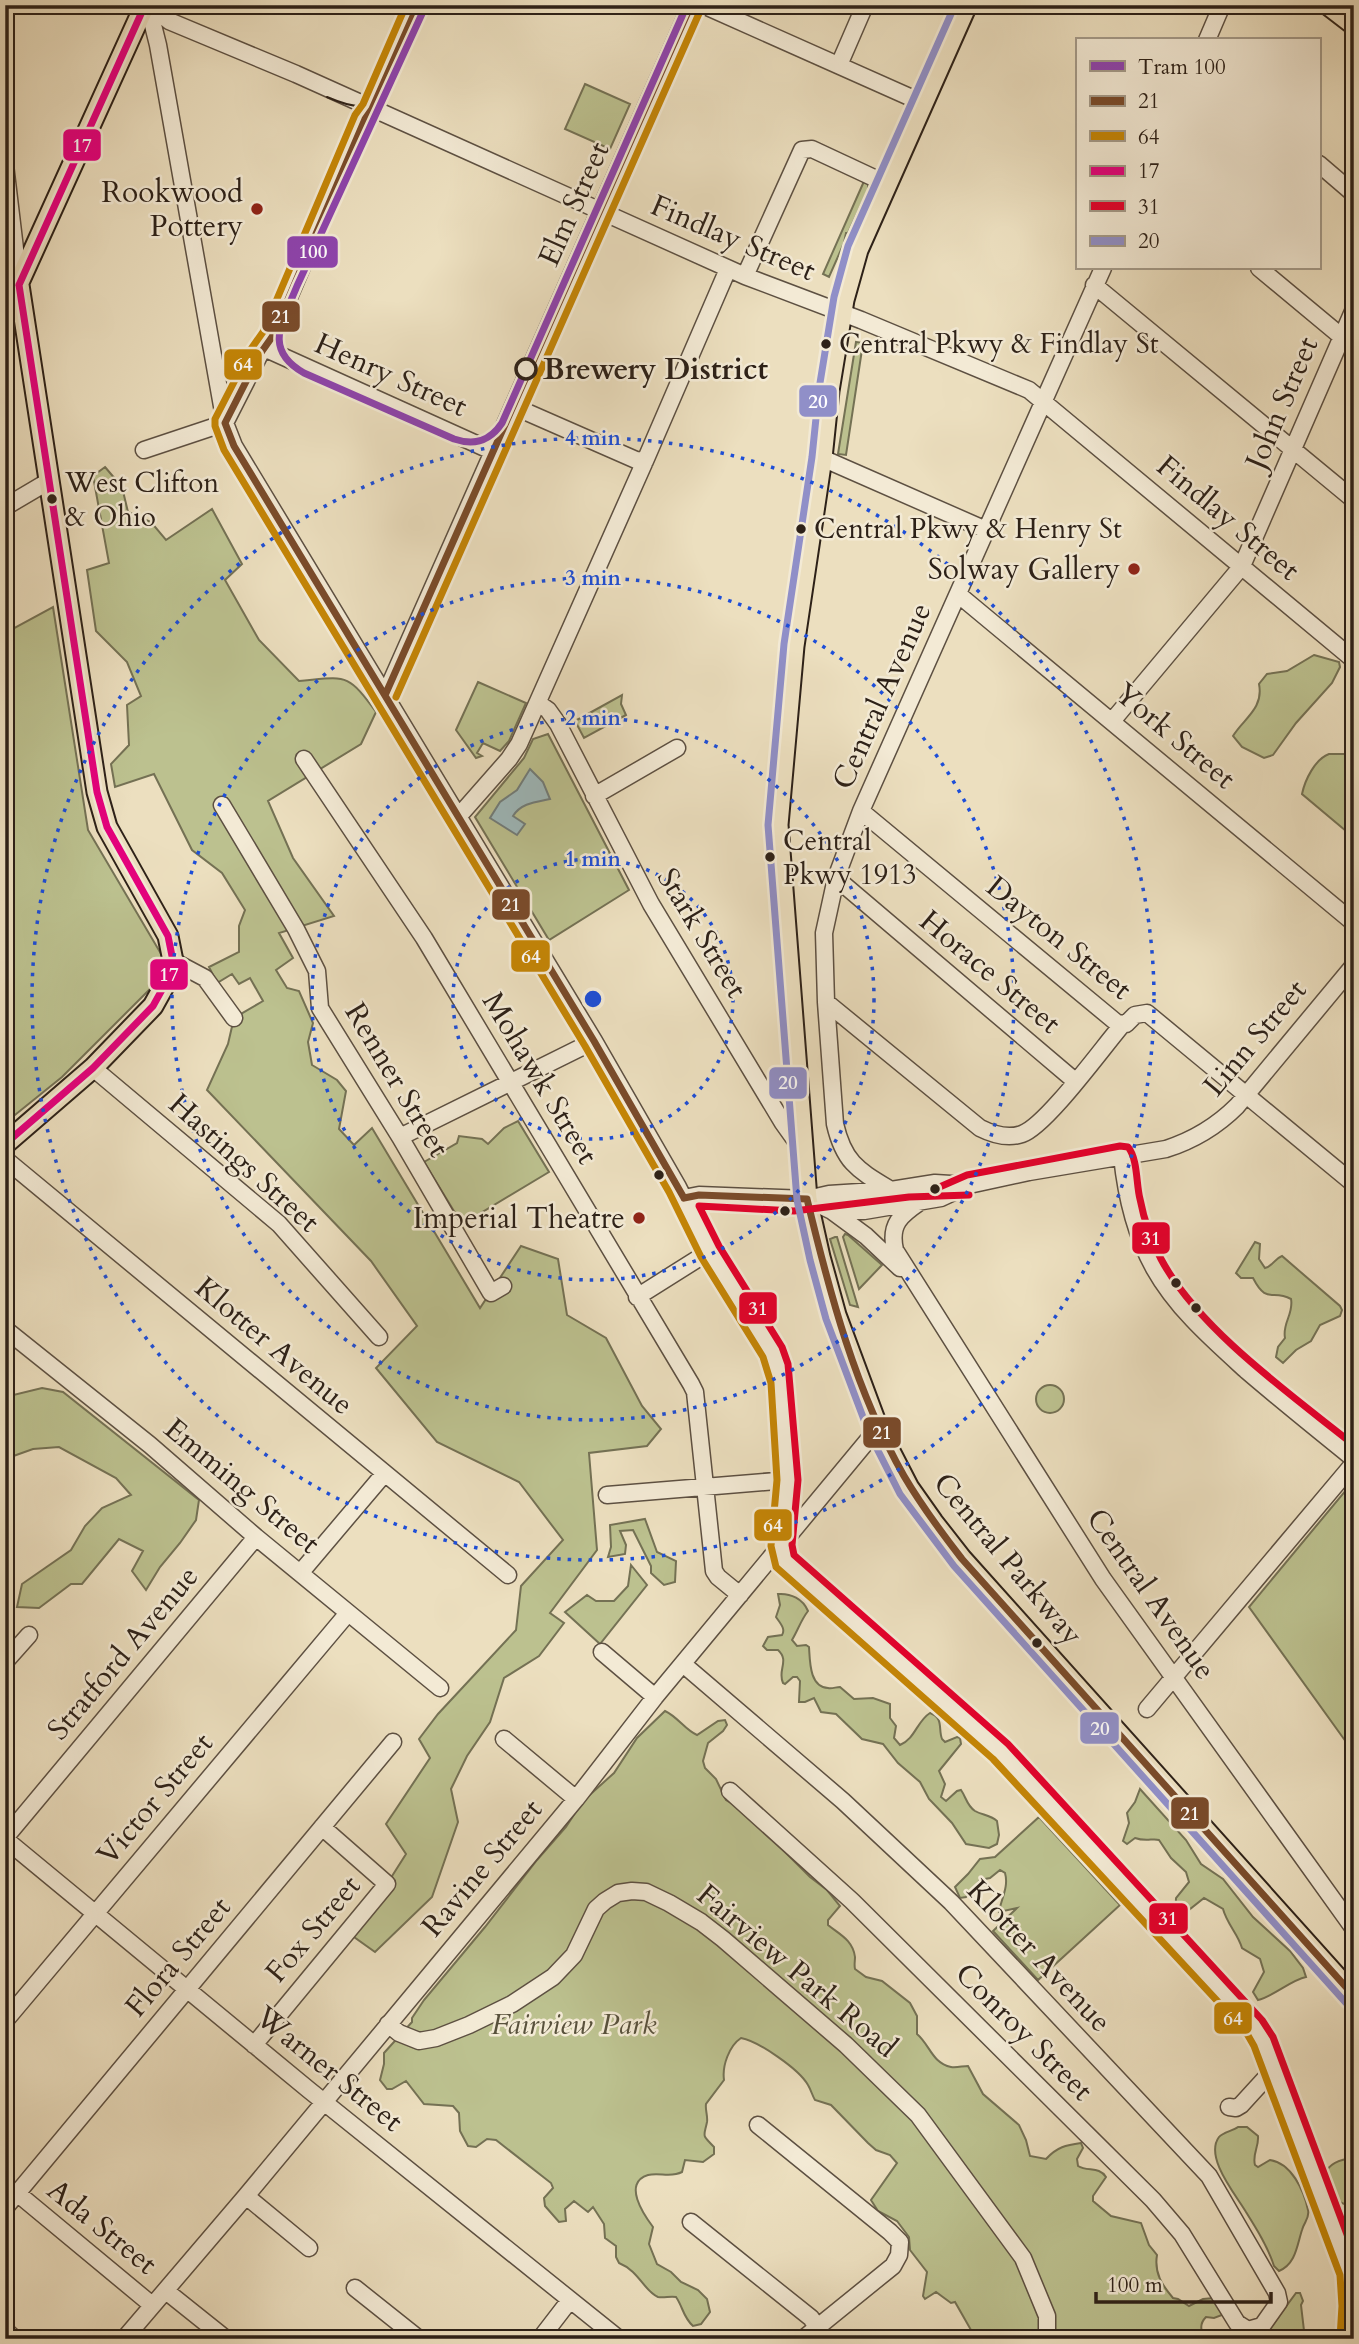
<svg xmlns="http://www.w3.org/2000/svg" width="1359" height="2344" font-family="Cardo,serif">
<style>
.green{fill:#bcc18f;stroke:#747154;stroke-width:2}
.water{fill:#9ebabd;stroke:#717d7b;stroke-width:2}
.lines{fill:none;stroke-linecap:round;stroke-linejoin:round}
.minor-casing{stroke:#5d5042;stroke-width:19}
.major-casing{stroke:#2d2118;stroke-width:23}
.minor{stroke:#f3ead5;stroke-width:16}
.major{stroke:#ecdfbf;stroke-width:19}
.tram{stroke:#2d2118;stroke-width:2}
.bus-1-casing{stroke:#f3ead5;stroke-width:12}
.bus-2-casing{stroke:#f3ead5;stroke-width:12}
.bus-3-casing{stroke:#f3ead5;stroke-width:12}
.bus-4-casing{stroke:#f3ead5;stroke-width:12}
.bus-5-casing{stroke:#f3ead5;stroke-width:12}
.bus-1{stroke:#7a4b2a;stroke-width:7}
.bus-2{stroke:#c48506;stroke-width:7}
.bus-3{stroke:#e5007d;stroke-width:7}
.bus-4{stroke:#e4002b;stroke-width:7}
.bus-5{stroke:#908fc8;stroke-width:7}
.tram-1-casing{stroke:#f3ead5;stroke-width:12}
.tram-1{stroke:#8e44ad;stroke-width:7}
.ring{fill:none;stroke:#1d4ed8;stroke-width:3.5;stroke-dasharray:3.5 7}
.poi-dot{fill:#8f2418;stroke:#f3ead5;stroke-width:2.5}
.bus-dot{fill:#2d2118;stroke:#f3ead5;stroke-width:2.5}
.stop-dot{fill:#f3ead5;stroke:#2d2118;stroke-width:3.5}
.labels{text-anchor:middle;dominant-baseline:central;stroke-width:5;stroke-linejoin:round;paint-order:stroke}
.bus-label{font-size:28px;fill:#2d2118;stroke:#f3ead5;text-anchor:start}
.poi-label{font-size:30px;fill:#2d2118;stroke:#f3ead5;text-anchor:end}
.street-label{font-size:30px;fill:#2d2118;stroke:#f3ead5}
.stop-label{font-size:30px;font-weight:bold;fill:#2d2118;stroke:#f3ead5;text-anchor:start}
.park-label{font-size:30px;font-style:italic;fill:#58513c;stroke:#f3ead5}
.centre{fill:#1d4ed8;stroke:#f3ead5;stroke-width:3.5}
.ring-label{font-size:21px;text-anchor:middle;font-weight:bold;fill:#1d4ed8;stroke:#f3ead5;stroke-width:5;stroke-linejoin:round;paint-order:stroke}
.line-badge{stroke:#f3ead5;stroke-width:2.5}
.badge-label{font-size:19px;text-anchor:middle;font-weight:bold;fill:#fff}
</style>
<rect width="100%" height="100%" fill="#ecdfbf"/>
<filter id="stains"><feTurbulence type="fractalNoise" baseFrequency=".00286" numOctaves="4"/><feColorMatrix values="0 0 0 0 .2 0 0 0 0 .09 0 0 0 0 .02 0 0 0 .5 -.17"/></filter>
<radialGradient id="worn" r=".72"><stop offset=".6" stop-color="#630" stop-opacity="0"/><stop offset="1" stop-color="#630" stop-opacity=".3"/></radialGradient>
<path class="green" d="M585,84L630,104L610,149L565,129Z
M865,179L868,184V190L848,233H846L844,243L829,277L823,274Z
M856,342L863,343L846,455L838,454Z
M105,467L122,487L128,512L151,522L166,540L212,509L242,564L225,580L259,640L299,681C346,677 347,672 376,712L361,744L268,801L293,858L334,916L279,933L293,958L276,970L287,988L299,991L313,1023L308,1042L312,1065L337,1080L346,1091L339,1129L354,1145L372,1128L480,1308L521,1246L558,1259L567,1315L606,1338L642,1406L661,1429L647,1446L589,1453L597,1550L550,1613L564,1623L539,1656L504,1678L490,1722L467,1756L451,1789L458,1822L432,1897L375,1952L347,1932L387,1884L406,1854L386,1824L430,1758L419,1739L438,1714L516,1630L521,1586L563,1540L519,1482L437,1442L376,1368L417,1326L371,1261L207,1090L228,1044L234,1018L263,1001L250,978L239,984L232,974L217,983L209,967L239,952V926L245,910L222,873L192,850L154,774L115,787L111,764L129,745L127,705L141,696L127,662L96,631L87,570L109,563L93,476Z
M53,607L88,830L170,969L62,1077L5,1123V633Z
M1314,655L1339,662L1340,667L1332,683L1296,723L1278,748L1273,755L1264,758L1242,747L1233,736C1243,719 1264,709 1259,684L1267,674L1287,671Z
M478,682L526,703L509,741L500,751L483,743L477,753L482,756L476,758L456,730Z
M622,695L621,704L626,715L584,738L575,721Z
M548,734L629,890L549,940L475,817L524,758L533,739Z
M1329,754H1354V851L1349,849L1346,831L1302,794C1305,780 1315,759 1329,754Z
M518,1121L549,1172L464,1223L460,1221L424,1162L457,1143L459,1136L482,1139L488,1144L504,1128Z
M845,1234L848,1235L882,1265L859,1289L843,1237Z
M835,1237H837L858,1307L850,1305L830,1239Z
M1255,1242L1260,1244L1259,1259L1265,1268C1273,1266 1274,1259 1282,1256L1340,1306L1342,1310L1340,1316L1320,1325L1311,1341L1296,1350L1283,1363L1276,1357L1278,1347L1285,1338C1282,1323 1294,1314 1291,1299C1272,1289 1267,1305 1253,1278H1241L1236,1273Z
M1036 1399a14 14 0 1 1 28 0a14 14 0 1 1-28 0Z
M42,1388L63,1392L199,1500L196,1520L180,1543L160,1567L146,1590L132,1571L143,1551L119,1539L82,1584H71L39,1608L17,1607L22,1584L71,1550L85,1526L102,1508L131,1495L116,1478L59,1447L33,1449L5,1459V1397Z
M1346,1490L1354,1496V1753L1249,1607Z
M645,1519L657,1552L676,1561L675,1582L664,1585L651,1573V1566L633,1530L620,1531L626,1545L625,1554L608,1557L611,1547L610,1525Z
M631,1565L647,1585L600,1644L565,1612L587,1595L596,1601H614L628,1586Z
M778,1594C791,1593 803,1599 808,1611C801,1620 798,1630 792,1640L797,1646L806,1645L809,1647C810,1660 809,1687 828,1688C832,1689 836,1687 840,1687L854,1699L873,1698L890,1704V1718L896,1726L894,1738L900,1745C915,1739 917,1721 930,1713C944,1718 938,1729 942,1739L945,1742L957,1737L960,1738L961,1744L939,1771L945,1784L941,1797L946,1801L957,1791L961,1790C966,1797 967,1806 975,1811C982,1815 990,1815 997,1821L999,1835L997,1844L989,1848L966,1844L952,1823L929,1799L920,1782L898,1763L883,1744L862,1739L836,1714L821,1712L814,1698L805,1702H799L800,1681L797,1677H793L785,1684L783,1683C777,1670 790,1661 778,1650H767L763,1646L768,1637L782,1635C786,1629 780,1623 776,1617L780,1605Z
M665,1711C678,1717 685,1730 697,1735L718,1721L725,1720L727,1725L723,1731L708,1743L703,1761L705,1768L716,1779L726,1800L743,1810L810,1877L827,1890L840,1906L828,1920V1925C839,1934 853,1940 855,1957C855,1961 854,1965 855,1969L866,1977L882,1981L910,2003L917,2016V2034C930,2045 932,2063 951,2067C956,2068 963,2066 968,2066L983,2094L1019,2125L1026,2140L1030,2156L1046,2159C1057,2147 1066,2145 1081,2143L1083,2148L1077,2159L1078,2166C1088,2172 1099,2166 1106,2177L1093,2196V2201L1111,2216L1141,2223L1149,2245L1157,2255C1154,2273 1162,2285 1173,2298L1178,2299L1189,2306L1203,2299L1214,2298L1224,2310L1222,2315L1214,2318L1206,2317C1199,2324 1201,2330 1204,2339H961L971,2330L955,2302L951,2303L936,2292L925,2299L923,2296L927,2272L910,2250L909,2237L897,2221L878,2211L871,2200L897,2163L890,2155L876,2150L868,2143L831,2105L815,2100C812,2095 811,2090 808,2085C799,2069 758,2041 741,2038C729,2046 722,2066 724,2080L706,2104C705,2110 708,2116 707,2122C704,2137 701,2134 714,2147V2154L703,2162L685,2160L682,2172C671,2178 659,2172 648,2175C622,2183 644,2215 653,2227L649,2244L657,2264L671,2272L681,2282L698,2290L707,2299L710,2312L701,2324L693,2326C683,2317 683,2307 676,2297C670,2296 664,2298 658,2297C644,2291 639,2271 619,2263L616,2257V2246L605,2238L604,2224L593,2207L588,2212L574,2201L565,2209L566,2221L559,2222L545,2206L544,2198L553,2188L551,2183L496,2140L487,2139L476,2147L468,2146L460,2131L459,2113L453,2106L424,2104L406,2081L392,2089H387L380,2080L384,2064V2053L412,2022V2018L424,2000L485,1927L537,1860L566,1827L583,1801L614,1773L637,1738Z
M1140,1789L1186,1840L1201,1864L1223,1879L1253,1917L1290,1951L1303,1968L1306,1977C1291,1980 1274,1996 1258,2000L1253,1992L1264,1972L1260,1959L1242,1948C1238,1934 1227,1924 1223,1909L1204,1898L1175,1921L1176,1898L1189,1882L1186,1872L1171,1858L1159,1840C1153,1838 1146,1842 1135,1838L1127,1844L1123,1841L1129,1823L1127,1813L1135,1802Z
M1039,1817L1120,1905L1038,1980L993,1931L1017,1908L999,1912C1001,1899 1009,1887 1005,1873L1000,1870L990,1878L980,1880L966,1897L960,1898L955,1887L968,1874L980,1859L995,1857Z
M1238,2127H1247L1258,2136C1259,2147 1252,2154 1255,2165L1258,2167L1270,2160C1291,2163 1304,2190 1308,2210C1310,2218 1304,2222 1302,2230C1297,2245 1296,2264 1279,2271L1274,2266C1268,2247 1256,2228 1246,2212C1236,2195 1204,2157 1219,2137C1223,2132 1233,2131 1238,2127Z
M1354,2158V2208L1337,2201L1325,2174C1329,2163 1342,2159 1354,2158Z
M1296,2293H1300L1303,2301L1301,2305L1305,2339H1269L1268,2331Z"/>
<path class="water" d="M530,769L543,782L550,799C536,802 521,803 513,816L525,824L517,835L490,818L500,802L517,790Z"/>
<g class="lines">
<defs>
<path id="minor" d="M148,5L158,45L225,423L234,446L594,1041L678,1187L710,1251L773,1353L781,1381L788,1480L781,1546L785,1561L1000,1751L1254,2026L1263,2041L1350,2273L1353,2306L1350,2339
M150,5L169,21L296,74L745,276L861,320L1029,390L1354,660
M703,5L923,103
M1207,40L1222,5
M839,65L865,5
M1319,164L1354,194
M5,165L19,282
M1259,268L1354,347
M745,276L802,150L812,149L887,184
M1094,285L1354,500
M264,348L494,452
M515,407L636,460L645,461
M225,423L260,354L272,337L365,119L372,109L418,5
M144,450L225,423
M822,458L986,530
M5,507L49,481
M959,595L1354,923
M386,693L691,5
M538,703L548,710L558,724L651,904L783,1123L803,1151
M1113,720L1242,566L1354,309
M304,759L424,938L691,1384L695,1392L714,1571L718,1577L740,1595
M594,796L677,748
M222,805L296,929L317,971L320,1008L400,1137L491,1293L503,1286
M861,811L1117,1023L1126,1024L1135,1015L1147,1013L1354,1184
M458,817L509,759L519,744L645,461L728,269
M836,878L1075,1081
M173,961L205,978L234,1018
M826,1002L980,1128C994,1135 1008,1139 1022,1134C1046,1126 1103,1047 1122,1025
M93,1068L279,1224L379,1337
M400,1137L594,1041
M1122,1156C1126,1195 1135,1234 1154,1268C1177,1309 1213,1340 1247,1371C1282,1401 1318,1430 1354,1459
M5,1159L508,1575
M891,1190C858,1170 844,1163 835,1124L826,1002L824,933L836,878L861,811L1103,268
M684,1198L699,1195L807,1199L829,1194L891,1190L935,1183L967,1185
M807,1199L832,1211H864L941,1198L969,1185L1029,1172L1166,1149C1194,1140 1216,1127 1237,1106L1354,965
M920,1202C901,1215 889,1224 895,1250L1103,1579L1354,1929
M832,1211L866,1236L900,1268
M637,1297L710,1251
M5,1329L150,1445L256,1537L440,1688
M607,1495L788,1480
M301,1572L384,1474
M602,1652L655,1697
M5,1662L29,1635
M683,1664L843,1801L951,1902L1209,2176L1277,2293L1279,2302L1262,2326L1248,2330L1237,2323L1182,2234L1153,2200L852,1901L730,1791
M1147,1709L1354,1463
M504,1739L576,1799
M5,1838L256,1537
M5,1839L309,2090L619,2339
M5,2021L348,1613
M388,2024L399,2033L419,2041L436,2038L469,2025L512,2004L553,1977L574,1955L596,1909L605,1901L618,1893L632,1891L646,1892L669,1903L701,1922L723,1939L846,2045L918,2115L1023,2258L1047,2316V2339
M254,2045L387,1884L322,1827
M1229,2107L1236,2108L1241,2105L1273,2070
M758,2125L890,2232L900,2242L899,2255L893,2266L803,2339
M17,2193L152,2305
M246,2196L309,2248
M5,2208L393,1742
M691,2222L811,2318L817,2327
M355,2288L419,2339
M166,2291L226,2339
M5,2330L15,2339
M124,2339L246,2196L576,1799L655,1697L878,1428
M540,2339L570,2300"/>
<path id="major" d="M967,5L858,250L844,300L829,391L822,458L794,646L778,825L807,1199L820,1257L836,1315L878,1428L909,1488L933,1522L962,1559L1354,1996
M1328,5L1354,25
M5,313L145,5
M5,1144L93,1068L153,1006L168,979L173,961L168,936L107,827L97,792L19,285"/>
</defs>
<use href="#minor" class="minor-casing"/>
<use href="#major" class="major-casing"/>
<use href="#minor" class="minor"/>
<use href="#major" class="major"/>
<path class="tram" d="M327,97C355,109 375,114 392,83"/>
<defs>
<path id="bus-1" d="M418,5L372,109L365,119L272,337L260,354L225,423L234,446L594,1041L684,1198
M386,693L691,5
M684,1198L699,1195L807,1199
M807,1199C830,1294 855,1390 904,1476C921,1505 941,1532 962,1559L1354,1996"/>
<path id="bus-2" d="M406,5L363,104L355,115L263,332L251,349L215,419V426L224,450L585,1046L669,1192L701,1257L763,1357L771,1383L777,1480L771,1546L776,1567L993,1759L1246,2032L1254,2046L1340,2275L1342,2306L1340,2338
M396,697L701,9"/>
<path id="bus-3" d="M19,285L145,5
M5,1144L93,1068L153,1006L168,979L173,961L168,936L107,827L97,792L19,285"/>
<path id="bus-4" d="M935,1189L967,1175L1120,1146L1128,1147C1138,1159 1136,1184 1140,1199C1144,1220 1151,1240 1161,1259C1198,1329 1293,1396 1354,1445
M969,1195L909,1197L794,1211L699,1206L719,1246L782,1347L788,1364L798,1480L792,1545L794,1555L1008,1744L1262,2020L1273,2037L1354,2253"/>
<path id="bus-5" d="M955,5L848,246L834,297L819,389L812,457L784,644L768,825L797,1200L810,1260L826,1319L869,1433L900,1494L954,1566L1346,2003"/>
</defs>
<use href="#bus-1" class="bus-1-casing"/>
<use href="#bus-2" class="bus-2-casing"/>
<use href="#bus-3" class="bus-3-casing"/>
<use href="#bus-4" class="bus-4-casing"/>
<use href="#bus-5" class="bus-5-casing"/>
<use href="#bus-1" class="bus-1"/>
<use href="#bus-2" class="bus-2"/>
<use href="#bus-3" class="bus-3"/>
<use href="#bus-4" class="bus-4"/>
<use href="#bus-5" class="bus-5"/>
<defs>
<path id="tram-1" d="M426,5L297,286C283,321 262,349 304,373L454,439C475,446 490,441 502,423L687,5"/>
</defs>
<use href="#tram-1" class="tram-1-casing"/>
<use href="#tram-1" class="tram-1"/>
</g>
<g class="ring">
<circle cx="593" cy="999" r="140"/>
<circle cx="593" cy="999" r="281"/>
<circle cx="593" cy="999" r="421"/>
<circle cx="593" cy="999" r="561"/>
</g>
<g class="poi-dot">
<circle cx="257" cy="209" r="7"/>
<circle cx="1134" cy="569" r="7"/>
<circle cx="639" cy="1218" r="7"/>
</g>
<g class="bus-dot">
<circle cx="826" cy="344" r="6"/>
<circle cx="52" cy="499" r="6"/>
<circle cx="801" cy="529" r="6"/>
<circle cx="770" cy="857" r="6"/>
<circle cx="659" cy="1175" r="6"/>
<circle cx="935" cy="1189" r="6"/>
<circle cx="785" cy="1211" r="6"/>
<circle cx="1176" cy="1283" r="6"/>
<circle cx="1196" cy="1308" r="6"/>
<circle cx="1037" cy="1643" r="6"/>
</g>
<circle class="stop-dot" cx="526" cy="369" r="10"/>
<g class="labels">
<g class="bus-label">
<text x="839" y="344">Central Pkwy &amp; Findlay St</text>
<text x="65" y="483">West Clifton<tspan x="65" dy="34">&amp; Ohio</tspan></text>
<text x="814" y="529">Central Pkwy &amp; Henry St</text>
<text x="783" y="841">Central<tspan x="783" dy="34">Pkwy 1913</tspan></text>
</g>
<g class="poi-label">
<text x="243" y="192">Rookwood<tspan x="243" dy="34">Pottery</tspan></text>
<text x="1120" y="569">Solway Gallery</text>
<text x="625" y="1218">Imperial Theatre</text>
</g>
<g class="street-label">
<text transform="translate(574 204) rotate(-66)">Elm Street</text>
<text transform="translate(733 238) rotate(23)">Findlay Street</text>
<text transform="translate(391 375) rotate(24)">Henry Street</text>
<text transform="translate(1282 403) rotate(-67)">John Street</text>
<text transform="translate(1228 518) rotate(40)">Findlay Street</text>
<text transform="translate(882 696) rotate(-66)">Central Avenue</text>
<text transform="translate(1175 736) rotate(40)">York Street</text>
<text transform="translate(702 933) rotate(59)">Stark Street</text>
<text transform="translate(1059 938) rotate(39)">Dayton Street</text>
<text transform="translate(990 972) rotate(40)">Horace Street</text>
<text transform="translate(1255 1038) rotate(-50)">Linn Street</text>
<text transform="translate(540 1078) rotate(59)">Mohawk Street</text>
<text transform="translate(397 1080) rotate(59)">Renner Street</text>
<text transform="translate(244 1163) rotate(42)">Hastings Street</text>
<text transform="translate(274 1346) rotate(40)">Klotter Avenue</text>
<text transform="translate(242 1486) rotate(40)">Emming Street</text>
<text transform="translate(1008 1559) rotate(50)">Central Parkway</text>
<text transform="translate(1151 1594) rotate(55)">Central Avenue</text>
<text transform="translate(123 1653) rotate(-50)">Stratford Avenue</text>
<text transform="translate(155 1799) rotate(-50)">Victor Street</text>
<text transform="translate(482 1868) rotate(-50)">Ravine Street</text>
<text transform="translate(313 1929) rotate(-50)">Fox Street</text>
<text transform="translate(1039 1956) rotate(47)">Klotter Avenue</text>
<text transform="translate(178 1957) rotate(-50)">Flora Street</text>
<text transform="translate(797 1971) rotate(40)">Fairview Park Road</text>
<text transform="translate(1024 2032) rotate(45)">Conroy Street</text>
<text transform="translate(329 2069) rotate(39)">Warner Street</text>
<text transform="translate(102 2227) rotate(39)">Ada Street</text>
</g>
<g class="stop-label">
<text x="543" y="369">Brewery District</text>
</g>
<g class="park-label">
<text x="574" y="2024">Fairview Park</text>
</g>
</g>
<circle cx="593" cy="999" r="10" class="centre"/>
<g class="ring-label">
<text x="593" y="445">4 min</text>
<text x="593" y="585">3 min</text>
<text x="593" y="725">2 min</text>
<text x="593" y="866">1 min</text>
</g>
<g class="line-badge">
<rect x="62" y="128" width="40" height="34" rx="7" fill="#e5007d"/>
<rect x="286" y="235" width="53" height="34" rx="7" fill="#8e44ad"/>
<rect x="261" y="300" width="40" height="33" rx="7" fill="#7a4b2a"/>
<rect x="223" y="348" width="40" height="33" rx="7" fill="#c48506"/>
<rect x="798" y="384" width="40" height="34" rx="7" fill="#908fc8"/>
<rect x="491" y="888" width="40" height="33" rx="7" fill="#7a4b2a"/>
<rect x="510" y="939" width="41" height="34" rx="7" fill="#c48506"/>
<rect x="149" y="958" width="40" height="33" rx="7" fill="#e5007d"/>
<rect x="768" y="1066" width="40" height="34" rx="7" fill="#908fc8"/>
<rect x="1131" y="1221" width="40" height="34" rx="7" fill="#e4002b"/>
<rect x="738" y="1291" width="40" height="34" rx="7" fill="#e4002b"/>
<rect x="862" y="1416" width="40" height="33" rx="7" fill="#7a4b2a"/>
<rect x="753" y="1508" width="40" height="34" rx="7" fill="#c48506"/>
<rect x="1079" y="1711" width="41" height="34" rx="7" fill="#908fc8"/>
<rect x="1170" y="1796" width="40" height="34" rx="7" fill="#7a4b2a"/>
<rect x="1148" y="1902" width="41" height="33" rx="7" fill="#e4002b"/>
<rect x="1213" y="2001" width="40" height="34" rx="7" fill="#c48506"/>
</g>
<g class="badge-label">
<text x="82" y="152">17</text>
<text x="313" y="258">100</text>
<text x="281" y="323">21</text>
<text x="243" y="371">64</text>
<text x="818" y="408">20</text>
<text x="511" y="911">21</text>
<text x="531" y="963">64</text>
<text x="169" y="981">17</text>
<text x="788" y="1089">20</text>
<text x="1151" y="1245">31</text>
<text x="758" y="1315">31</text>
<text x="882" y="1439">21</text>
<text x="773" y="1532">64</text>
<text x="1100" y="1735">20</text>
<text x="1190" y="1820">21</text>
<text x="1168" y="1925">31</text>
<text x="1233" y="2025">64</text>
</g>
<rect width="1359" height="2344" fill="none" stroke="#ecdfbf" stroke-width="28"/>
<rect x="7" y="7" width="1345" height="2330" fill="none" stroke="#2d2118" stroke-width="3.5"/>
<rect x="14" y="14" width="1331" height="2316" fill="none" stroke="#2d2118" stroke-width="2"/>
<rect x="1076" y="38" width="245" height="231" fill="#f3ead5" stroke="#a49a89" stroke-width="2"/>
<rect x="1090" y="61" width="35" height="10" fill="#8e44ad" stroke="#a49a89" stroke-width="2"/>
<text x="1138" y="74" font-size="21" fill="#2d2118">Tram 100</text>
<rect x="1090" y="96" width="35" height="10" fill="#7a4b2a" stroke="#a49a89" stroke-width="2"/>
<text x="1138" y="108" font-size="21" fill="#2d2118">21</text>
<rect x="1090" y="131" width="35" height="10" fill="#c48506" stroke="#a49a89" stroke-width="2"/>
<text x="1138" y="144" font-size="21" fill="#2d2118">64</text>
<rect x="1090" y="166" width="35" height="10" fill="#e5007d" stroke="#a49a89" stroke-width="2"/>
<text x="1138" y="178" font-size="21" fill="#2d2118">17</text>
<rect x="1090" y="201" width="35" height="10" fill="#e4002b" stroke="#a49a89" stroke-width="2"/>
<text x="1138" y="214" font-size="21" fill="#2d2118">31</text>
<rect x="1090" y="236" width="35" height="10" fill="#908fc8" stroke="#a49a89" stroke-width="2"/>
<text x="1138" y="248" font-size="21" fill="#2d2118">20</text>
<path d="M1096 2292v10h175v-10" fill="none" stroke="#2d2118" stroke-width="3.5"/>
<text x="1107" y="2292" font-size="21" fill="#2d2118" stroke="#f3ead5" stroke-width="5" paint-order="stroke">100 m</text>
<rect width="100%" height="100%" filter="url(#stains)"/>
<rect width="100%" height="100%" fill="url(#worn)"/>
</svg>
